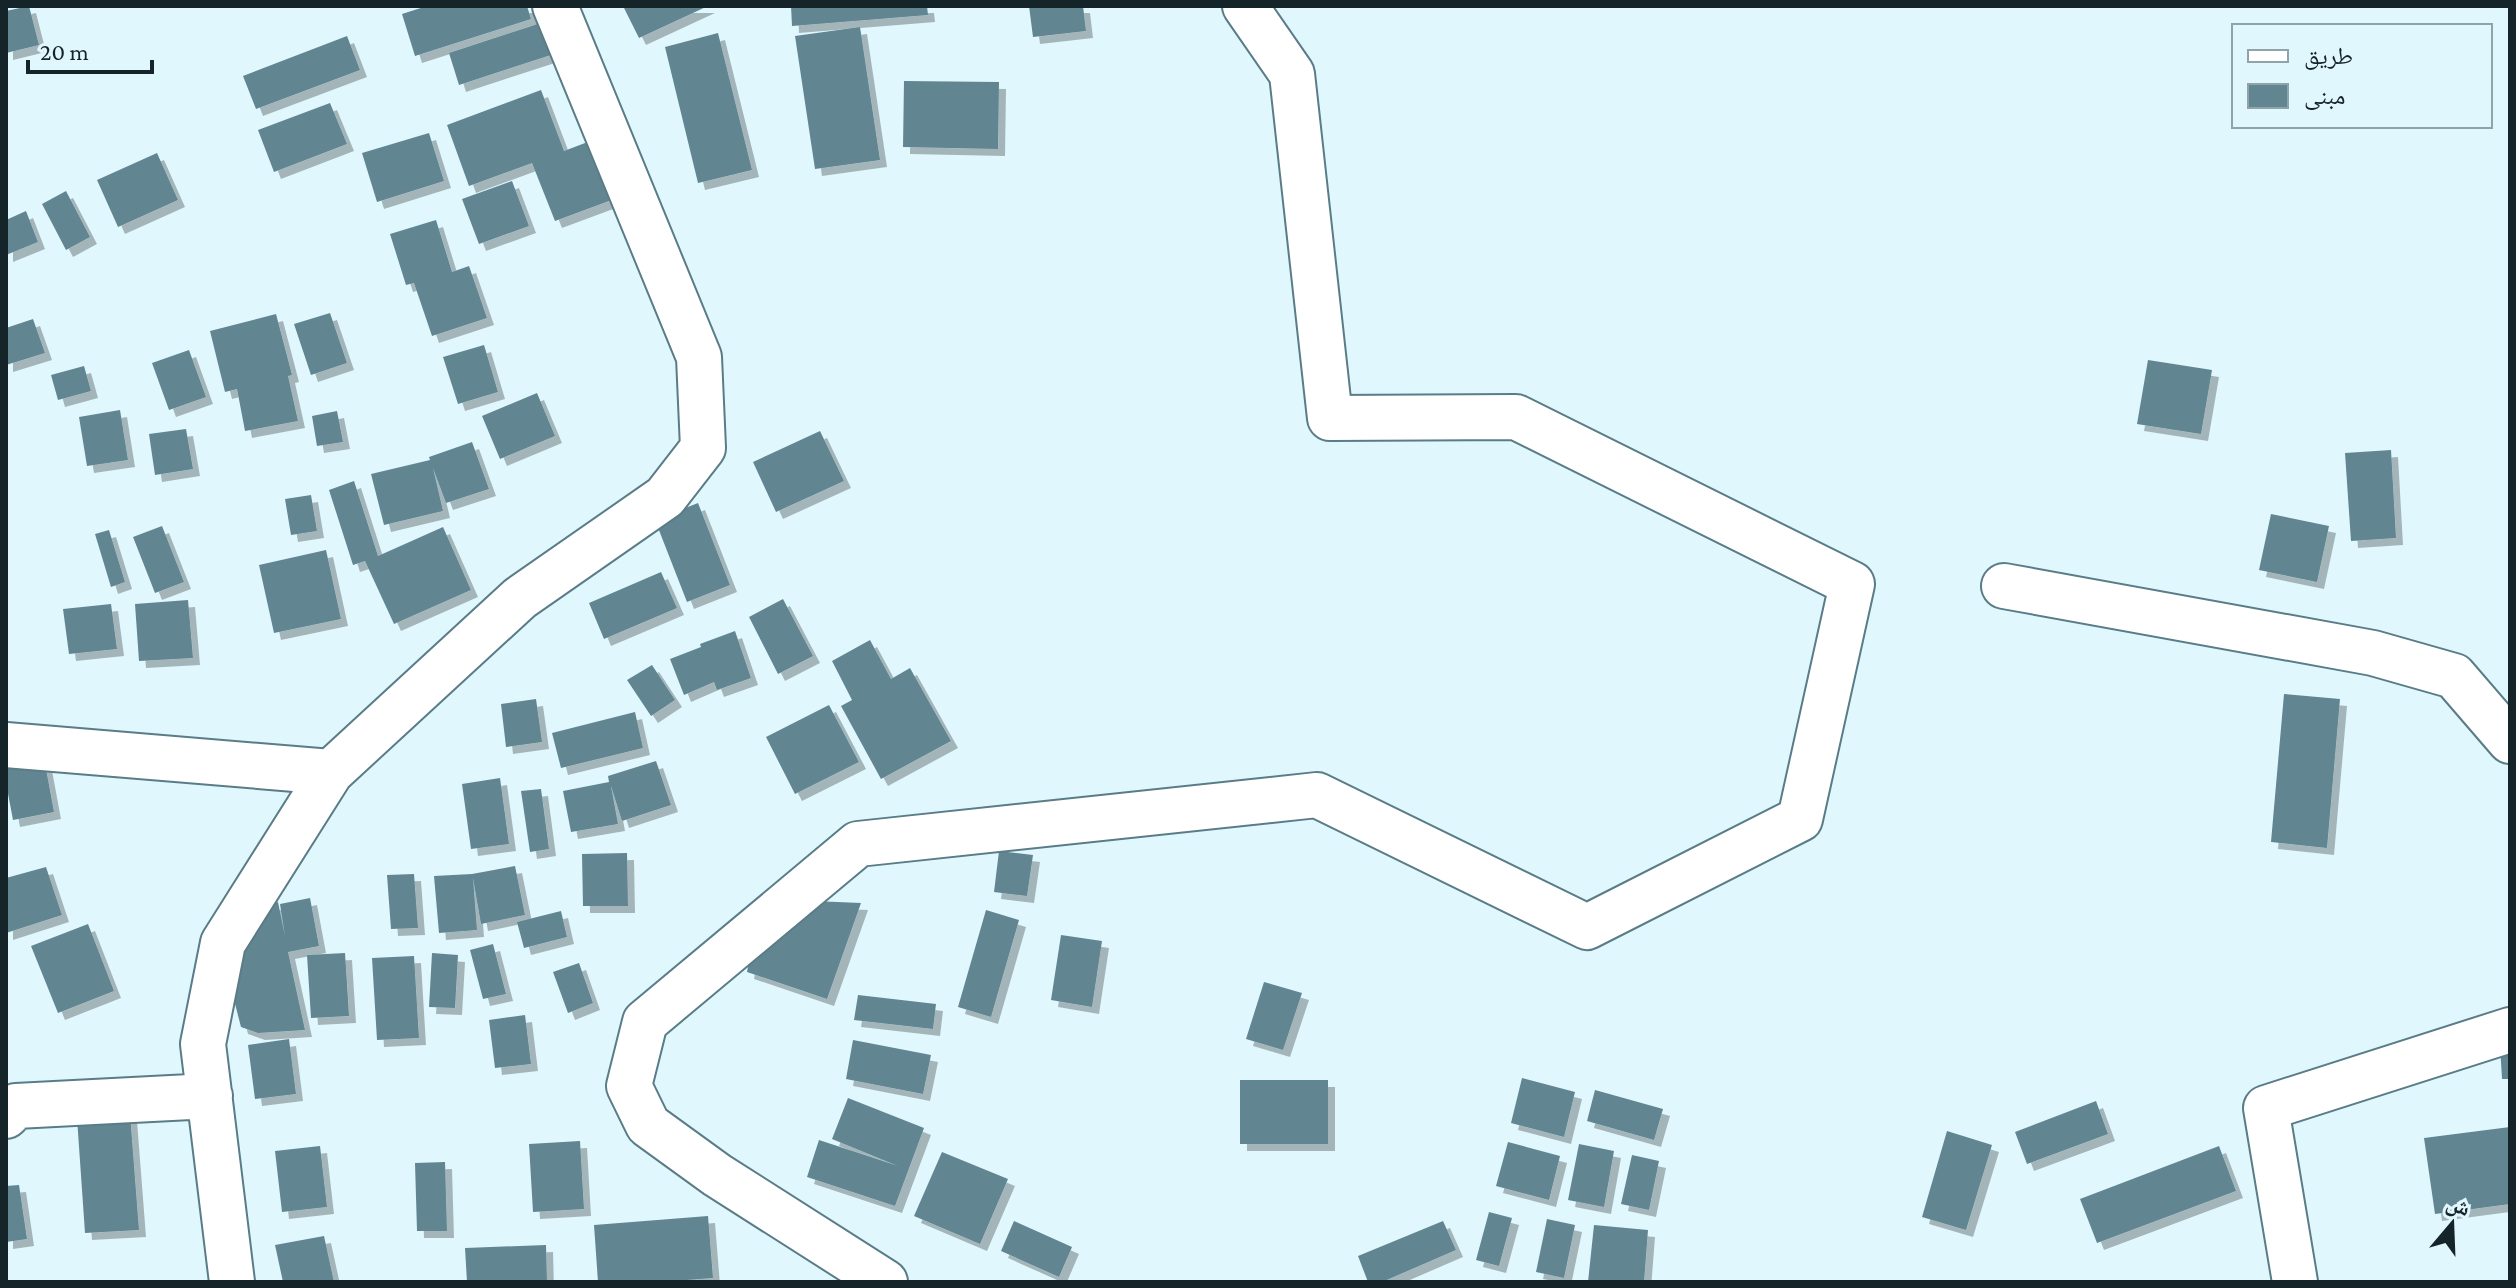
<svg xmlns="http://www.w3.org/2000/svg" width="2516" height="1288" font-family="'Crimson Pro','Noto Naskh Arabic',serif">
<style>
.building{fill:#628691;filter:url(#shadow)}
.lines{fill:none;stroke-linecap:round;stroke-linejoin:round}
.minor-casing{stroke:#597c87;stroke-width:48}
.minor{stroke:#fff;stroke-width:44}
</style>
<defs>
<filter id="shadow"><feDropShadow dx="7" dy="7" stdDeviation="0" flood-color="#0004"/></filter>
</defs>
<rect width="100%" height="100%" fill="#e0f7fe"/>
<path class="building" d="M29,6L39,45L6,53V11Z
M427,6H527L531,19L415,56L402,14Z
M623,6H708L639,38Z
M791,6H927L928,15L792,26Z
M1029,6H1083L1086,31L1033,37Z
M544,22L554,54L459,85L449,53Z
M860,27L880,160L815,169L795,36Z
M718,33L752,170L698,183L665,47Z
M347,36L360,70L256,109L243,76Z
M904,81L999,82L998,149L903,147Z
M541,90L564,151L593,140L617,198L555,221L532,163L469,186L447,125Z
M330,103L347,144L274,172L258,130Z
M429,133L444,181L377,202L362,153Z
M157,153L178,200L118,227L97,180Z
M512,181L529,226L479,244L462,199Z
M66,191L90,237L66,250L42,204Z
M26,211L38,242L6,255V220Z
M436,220L452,272L469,266L487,318L432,336L414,283L406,285L390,234Z
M330,313L347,363L311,375L294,324Z
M276,314L292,375L288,376L298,421L245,431L237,389L225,392L210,331Z
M33,319L45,353L6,365V328Z
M484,345L498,392L458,404L443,357Z
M189,350L206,397L169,410L152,363Z
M2148,360L2212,370L2201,434L2137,424Z
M84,366L91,391L58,400L51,375Z
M537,393L555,436L500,459L482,416Z
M120,410L128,460L87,466L79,417Z
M337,411L343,442L317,446L312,416Z
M186,429L193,469L155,475L149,434Z
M820,431L844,481L776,512L753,462Z
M472,442L489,489L446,503L433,468L443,511L384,525L371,474L430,460L429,457Z
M2391,450L2396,538L2351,541L2345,453Z
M354,481L378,556L443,527L471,590L394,624L365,561L353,565L329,490Z
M311,495L317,531L291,535L285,499Z
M698,503L730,585L687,602L655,520Z
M2271,514L2329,526L2317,582L2259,570Z
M162,526L184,582L155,593L133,537Z
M109,530L125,582L111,587L95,534Z
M326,550L341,619L274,633L259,565Z
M661,572L677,608L604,639L589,603Z
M783,599L813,656L778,674L749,617Z
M188,600L193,658L139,661L135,604Z
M111,604L117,649L69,654L63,609Z
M735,631L751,678L717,690L714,682L684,695L670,659L701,647L700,644Z
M870,640L891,679L910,668L951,741L881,779L841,706L852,700L832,661Z
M652,665L675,700L651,716L627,680Z
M2284,694L2340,699L2327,848L2271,842Z
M536,699L542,742L506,747L501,704Z
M829,705L859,762L795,794L766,737Z
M635,712L643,748L561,768L552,733Z
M41,742L54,812L13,820L6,783V749Z
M656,761L671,805L622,821L611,786L618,824L571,832L563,791L609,782L608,776Z
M500,778L509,844L471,849L462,784Z
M541,789L549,849L530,852L521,791Z
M999,851L1033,855L1027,896L994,892Z
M627,853L628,906H583L582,854Z
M515,866L525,915L481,924L473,878L477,930L439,933L434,876L472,874Z
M46,867L62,915L6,933V878Z
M414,874L418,928L391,929L387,875Z
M310,898L319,946L288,952L305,1030L258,1033L241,1027L224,961L254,908L278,902L285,936L280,904Z
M813,901L861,903L827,999L747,972L750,956Z
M986,910L1019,920L991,1017L958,1007Z
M561,911L567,937L524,948L517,922Z
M88,924L114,991L58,1013L31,946Z
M1061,935L1102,941L1092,1007L1051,1000Z
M493,944L506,994L483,999L470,950Z
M345,953L349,1016L311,1018L307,955Z
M432,953L458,955L455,1008L429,1007Z
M414,956L419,1038L377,1040L372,958Z
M579,963L593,1003L568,1013L553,972Z
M1264,982L1302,993L1283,1050L1246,1039Z
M858,995L936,1004L933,1029L854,1020Z
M2510,1010V1079H2502L2498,1011Z
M525,1015L531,1064L495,1068L489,1020Z
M289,1039L296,1094L255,1099L248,1045Z
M853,1040L931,1055L923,1094L846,1079Z
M1522,1078L1575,1092L1564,1137L1511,1123Z
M1240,1080H1328V1144H1240Z
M1595,1090L1663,1109L1654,1140L1587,1121Z
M848,1098L924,1128L895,1206L807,1177L819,1140L898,1166L832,1139Z
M2096,1101L2108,1134L2027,1164L2015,1132Z
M130,1114L139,1230L85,1233L77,1118Z
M2510,1127V1204L2435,1214L2424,1138Z
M1947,1131L1992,1145L1966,1230L1922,1217Z
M580,1141L584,1209L533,1212L529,1144Z
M1508,1142L1560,1156L1549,1200L1496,1186Z
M1579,1144L1614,1151L1604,1207L1568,1200Z
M320,1146L327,1207L282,1212L275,1151Z
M2219,1146L2236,1191L2097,1243L2080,1199Z
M942,1152L1008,1179L980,1244L914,1216Z
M1632,1155L1659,1161L1649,1210L1621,1204Z
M445,1162L447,1231H417L415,1163Z
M19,1185L27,1239L6,1242V1186Z
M1489,1212L1512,1218L1499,1266L1476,1260Z
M708,1216L713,1278L660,1282H598L594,1225Z
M1547,1219L1575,1225L1564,1278L1536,1272Z
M1014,1221L1072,1247L1059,1277L1001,1251Z
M1443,1221L1456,1250L1382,1282H1368L1358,1256Z
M1594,1225L1648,1230L1644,1282H1588Z
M324,1236L334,1282H283L275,1245Z
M546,1245L547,1282H467L465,1248Z"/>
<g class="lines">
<defs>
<path id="minor" d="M2004,586L2373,653L2454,676L2510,741
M6,745L331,772
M6,1116L16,1106L210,1096
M232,1282L203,1044L223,943L331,772L520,598L665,497L703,448L699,357L555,6
M885,1282L717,1175L648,1125L629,1086L645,1022L858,844L1317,795L1587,927L1800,819L1852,584L1516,417L1330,418L1292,74L1245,6
M2295,1282L2266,1108L2510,1030"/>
</defs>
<use href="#minor" class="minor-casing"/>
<use href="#minor" class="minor"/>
</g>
<rect width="2516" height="1288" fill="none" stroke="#152428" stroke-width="16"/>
<rect x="2232" y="24" width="260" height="104" fill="#e0f7fe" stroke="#8fa3a8" stroke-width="2"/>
<rect x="2248" y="50" width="40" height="12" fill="#ffffff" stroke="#8fa3a8" stroke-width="2"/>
<text x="2304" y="64" font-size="24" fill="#152428">طريق</text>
<rect x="2248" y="84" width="40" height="24" fill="#628691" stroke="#8fa3a8" stroke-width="2"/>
<text x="2304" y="104" font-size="24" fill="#152428">مبنى</text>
<g transform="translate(2452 1224) rotate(19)" stroke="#e0f7fe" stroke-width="6" paint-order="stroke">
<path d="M0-6L14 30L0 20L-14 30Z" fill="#152428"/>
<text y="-12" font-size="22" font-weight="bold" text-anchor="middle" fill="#152428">ش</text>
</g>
<path d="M28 60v12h124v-12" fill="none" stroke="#152428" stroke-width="4"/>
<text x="40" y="60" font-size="24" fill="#152428" stroke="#e0f7fe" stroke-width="6" paint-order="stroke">20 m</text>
</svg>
